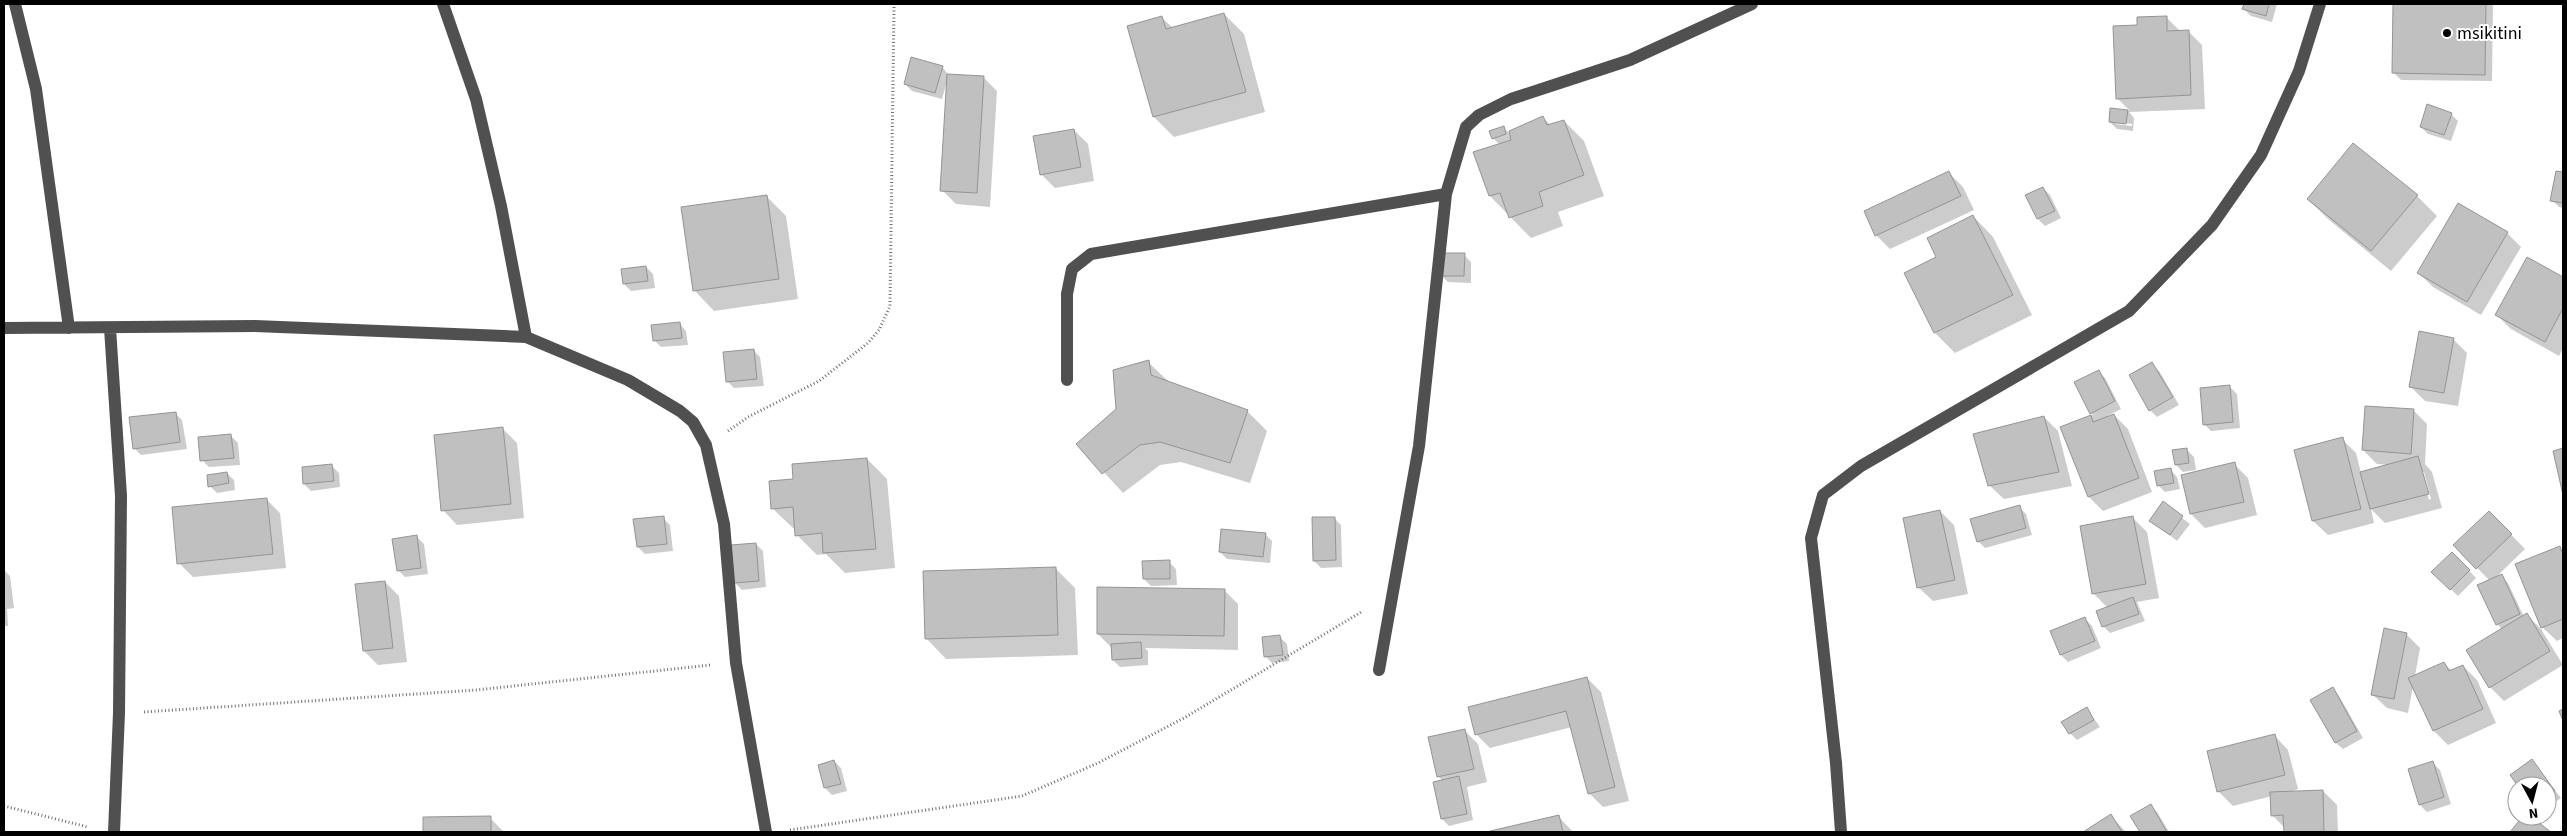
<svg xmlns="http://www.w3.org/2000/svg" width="2567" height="836" font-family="'Source Sans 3',sans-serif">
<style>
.shadow{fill:#0003;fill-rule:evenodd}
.building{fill:#c0c0c0;stroke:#949494}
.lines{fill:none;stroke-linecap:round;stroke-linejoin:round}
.path{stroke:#727272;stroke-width:3;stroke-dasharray:1 2.5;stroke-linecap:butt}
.minor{stroke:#505050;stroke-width:12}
.poi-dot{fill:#000;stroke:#fff;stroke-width:2}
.labels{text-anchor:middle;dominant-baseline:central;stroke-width:4;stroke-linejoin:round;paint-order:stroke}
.poi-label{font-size:18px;fill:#000;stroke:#fff;text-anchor:start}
</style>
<rect width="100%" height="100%" fill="#fff"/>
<path class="shadow" d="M2245,4H2277L2272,22L2251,16L2244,9Z
M2394,4H2493L2492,81L2401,80L2394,73Z
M1224,14L1244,34L1265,112L1174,137L1154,117L1162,18L1173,28Z
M2166,17L2181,32L2188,31L2202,45L2205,109L2129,112L2134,118L2133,131L2117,129L2110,122L2111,109L2130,111L2117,98L2139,27ZM2116,122L2132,124V126L2116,124Z
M942,67L949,75L983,77L997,91L990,207L956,204L942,190L947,81L942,99L912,91L905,84Z
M2451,114L2458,121L2451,141L2428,134L2421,127Z
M1543,118L1551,125L1564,121L1584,141L1604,196L1558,212L1563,226L1531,238L1490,196L1475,153L1500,145L1493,138L1503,127L1509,133Z
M1074,130L1088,144L1094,181L1055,188L1041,174Z
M2557,172L2563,174V208L2559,207L2552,200Z
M1949,173L1963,187L1974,210L1890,249L1876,235Z
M2043,188L2050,195L2061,218L2045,226L2038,219L2027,196Z
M766,196L786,216L798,299L714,311L694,290Z
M2417,196L2437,216L2391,271L2328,219L2308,199Z
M1973,216L1993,237L2032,315L1955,353L1935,333L1906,273L1938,258Z
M2507,233L2521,247L2481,315L2433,287L2419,273Z
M1464,255L1471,262V283L1448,282L1441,275Z
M2528,259L2563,278V348L2559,356L2511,329L2497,315Z
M646,267L653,274L655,288L631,291L624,284Z
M679,323L686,331L688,345L661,347L654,340Z
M2453,339L2467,353L2458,406L2425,401L2411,387Z
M753,350L760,357L764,386L734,388L727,381Z
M1148,362L1169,382L1247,411L1267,431L1250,483L1181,462L1160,465L1123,493L1078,444L1117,409Z
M2152,364L2159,371L2179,405L2157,417L2150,410Z
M2098,371L2105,378L2121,409L2107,416L2114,415L2128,429L2152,492L2103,511L2089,497L2062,428L2093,415L2091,413Z
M2230,387L2237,394L2240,428L2211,431L2204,424Z
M2413,410L2427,424L2425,464L2432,472L2442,508L2385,523L2371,509L2374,523L2328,535L2313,521L2295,451L2342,439L2356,453L2361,473L2390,465L2377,464L2363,450ZM2422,472H2424L2431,499L2429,500Z
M175,413L182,420L187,449L141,455L134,448Z
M2044,417L2058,431L2072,486L2004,499L1989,485Z
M503,429L517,443L524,518L457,525L443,510Z
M231,436L238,443L240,465L209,467L202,460Z
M2187,450L2194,457L2196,470L2183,472L2176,465Z
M867,459L887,479L895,568L845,573L826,554L817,555L797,535L796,528H793L772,508L794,480Z
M2234,464L2248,478L2257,515L2205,528L2191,514Z
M332,466L339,473L340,487L311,491L304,484L303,469Z
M2170,469L2177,477L2180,489L2165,492L2158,485Z
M227,473L234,480L235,490L217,493L210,486Z
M266,499L280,513L286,568L193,577L179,563Z
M2163,503L2190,524L2177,541L2151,520Z
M2019,507L2026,514L2032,535L1985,548L1978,541Z
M1940,511L1954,525L1968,594L1933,601L1918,587Z
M2489,512L2525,549L2495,578L2501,576L2508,583L2524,617L2527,615L2541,629L2563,665L2504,701L2490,687L2468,651L2503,630L2497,624L2490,581L2455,545Z
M663,518L670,525L673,551L645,554L638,547Z
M1334,518L1341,525L1342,567L1321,568L1314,561Z
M2133,518L2147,532L2159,598L2137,602L2145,621L2110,633L2103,626L2108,608L2094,594L2081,527Z
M1265,534L1272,541L1270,563L1227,559L1220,552Z
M417,537L424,544L428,574L405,577L398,570Z
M756,544L763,551L766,587L742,590L735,583Z
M2559,547L2563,551V638L2557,641L2542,627Z
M2452,553L2476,578L2458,596L2433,572Z
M4,558L5,571L10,576L14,608L7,609L8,626H4Z
M1169,562L1176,569L1177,585L1151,586L1144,579Z
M1055,568L1075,588L1078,655L946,659L926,638Z
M385,582L399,596L407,662L378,665L364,651Z
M1224,590L1238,604V650L1145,648L1148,651V665L1120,667L1113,660L1112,648L1098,634Z
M2085,619L2092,626L2101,648L2068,662L2061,655L2052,632Z
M2406,634L2420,648L2415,676L2444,663L2452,671L2463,666L2477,680L2496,723L2448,745L2434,731L2413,686L2408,713L2387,708L2372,694Z
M1280,637L1287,644L1289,661L1272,663L1265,656Z
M1587,678L1601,692L1629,801L1603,807L1589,793L1572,727L1490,748L1476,734Z
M2332,689L2339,696L2363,738L2343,749L2336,743Z
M2087,709L2100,727L2077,740L2070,733Z
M1464,730L1478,744L1487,782L1467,787L1473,820L1449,826L1442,819L1443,781L1438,776Z
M2274,735L2288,750L2298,789L2291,792L2323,791L2337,805L2338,832H2285V828L2272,815V796L2233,806L2218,791Z
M834,761L841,768L847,791L832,795L825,788Z
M2532,761L2561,798L2547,808V786H2519Z
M2433,763L2440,770L2451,804L2427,812L2420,805L2409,770Z
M2150,806L2157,812L2169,832H2141L2132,816Z
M1558,816L1573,832H1492Z
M2111,816L2126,832H2085Z
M424,818H490L504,832H425Z"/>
<path class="building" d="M2244,4H2269L2266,16L2242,9Z
M2393,4H2486L2485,75L2392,73Z
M1224,13L1246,92L1153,117L1127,26L1162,16L1166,29Z
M2167,16V31L2189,30L2191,95L2116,99L2113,26L2137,25V17Z
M911,57L943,66L935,93L904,84Z
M947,74L984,76L977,193L940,191Z
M2427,104L2452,113L2444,135L2420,127Z
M2110,108L2128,110L2126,124L2109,122Z
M1543,116L1547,125L1564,120L1584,175L1539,192L1543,206L1509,218L1500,193L1489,196L1473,152L1511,140L1509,131Z
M1504,126L1506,134L1492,139L1489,131Z
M1074,129L1081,167L1040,175L1033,136Z
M2353,143L2418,195L2371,251L2307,199Z
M1949,171L1961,196L1875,236L1864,211Z
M2556,171L2563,172V203L2550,201Z
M2043,187L2055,211L2037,219L2025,195Z
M767,195L779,279L693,291L681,207Z
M2458,203L2508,232L2467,302L2417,273Z
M1973,215L2013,295L1934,333L1904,273L1936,257L1927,238Z
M1440,253H1465L1464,276H1440Z
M2527,257L2563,277V308L2545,342L2495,315Z
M646,266L648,281L623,284L621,269Z
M680,322L682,338L653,341L651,325Z
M2419,331L2454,338L2444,393L2409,387Z
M754,349L757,379L726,382L723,352Z
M1149,360L1151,375L1248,410L1230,463L1160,442L1140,445L1102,474L1076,444L1116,409L1113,370Z
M2152,362L2173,397L2149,411L2129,375Z
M2099,370L2115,401L2090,414L2074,382Z
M2230,385L2233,422L2203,425L2200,388Z
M2365,406L2414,409L2411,454L2362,450Z
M176,412L180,442L133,449L129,417Z
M2114,414L2139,478L2088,497L2060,427L2091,415L2093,422Z
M2044,416L2059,472L1988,486L1973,434Z
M503,427L511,504L441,511L434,435Z
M231,434L234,458L200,461L198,437Z
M2343,437L2361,509L2312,521L2294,450Z
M2187,448L2189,463L2175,465L2172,450Z
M2563,448V495L2553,451Z
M2418,456L2429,494L2370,509L2360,472Z
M867,458L876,549L823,553L822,533L795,536L793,507L771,509L769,481L793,479L792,464Z
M2235,462L2244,502L2190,514L2181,475Z
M332,464L334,481L303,484L302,467Z
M2171,468L2174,483L2157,486L2154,471Z
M227,472L229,483L208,487L207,475Z
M267,498L273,554L177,564L172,507Z
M2163,501L2183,516L2170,535L2149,521Z
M2020,505L2026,528L1977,542L1970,519Z
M1940,510L1955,580L1917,588L1903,518Z
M2489,511L2512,534L2476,569L2453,545Z
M664,516L667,544L637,547L633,519Z
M2133,516L2146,584L2092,594L2080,526Z
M1312,517H1335L1336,560L1313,561Z
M1221,529L1266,533L1263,557L1219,552Z
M417,535L421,568L397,571L392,539Z
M756,543L759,581L734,583L731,545Z
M2560,546L2563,555V619L2541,628L2515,564Z
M2452,552L2470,570L2450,590L2431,572Z
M1170,560V579H1143L1142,561Z
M1056,567L1058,635L925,639L923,571Z
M2502,574L2520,614L2496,625L2477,585Z
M385,581L393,648L363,651L355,584Z
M1097,587L1225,589L1224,636L1097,634Z
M2133,597L2139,614L2102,627L2096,611Z
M2527,613L2550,651L2489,688L2466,650Z
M2085,617L2095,641L2060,655L2050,631Z
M2384,628L2407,633L2394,699L2371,695Z
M1280,635L1283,655L1264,657L1262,637Z
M1141,642L1142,658L1112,660L1111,644Z
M2444,662L2449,671L2463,665L2483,709L2433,731L2408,678Z
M1587,677L1615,787L1588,794L1566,711L1475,735L1468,707Z
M2333,687L2357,731L2335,743L2310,700Z
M2087,707L2094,720L2069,734L2061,722Z
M2563,709V721L2559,711Z
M1465,729L1474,769L1437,777L1428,737Z
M2275,734L2285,775L2217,792L2207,751Z
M2532,759L2555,791L2547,796V786H2518L2510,775Z
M834,760L841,784L824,788L818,765Z
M2433,761L2444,797L2419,805L2408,769Z
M1459,776L1467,814L1441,819L1433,782Z
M2323,790L2324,832H2284L2283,815L2271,816L2270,792Z
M2151,804L2167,832H2140L2130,816Z
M2111,814L2122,832H2083Z
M1559,815L1563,832H1486Z
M491,816V832H423V817Z
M2523,816H2530L2551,832H2510Z"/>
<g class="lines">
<path class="path" d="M728,431L748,417L819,381L868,343L879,330L890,306L894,4
M144,712L476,690L711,665
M4,806L88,827
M790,830L1022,796L1098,763L1184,718L1363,611"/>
<path class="minor" d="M15,4L36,89L69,328
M443,4L476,99L501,206L526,337
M4,328L255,326L526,337L628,380L680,411L693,422L706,445L724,524L736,663L766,832
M110,328L121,496L119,713L114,832
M1067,380V294L1072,269L1091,254L1446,194
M1379,670L1419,446L1446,194L1466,127L1479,115L1511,99L1630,60L1752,4
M1841,832L1836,763L1811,538L1823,495L1861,466L2129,311L2212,225L2261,155L2299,71L2320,4"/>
</g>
<circle class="poi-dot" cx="2447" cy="33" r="5"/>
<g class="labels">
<g class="poi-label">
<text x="2457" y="33">msikitini</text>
</g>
</g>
<rect width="2567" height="836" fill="none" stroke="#000000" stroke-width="10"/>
<g transform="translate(2532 801) rotate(173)"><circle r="24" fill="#ffffff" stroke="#999999"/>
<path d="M0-4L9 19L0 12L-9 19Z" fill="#000000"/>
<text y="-8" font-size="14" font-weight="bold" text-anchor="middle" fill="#000000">N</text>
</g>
</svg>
